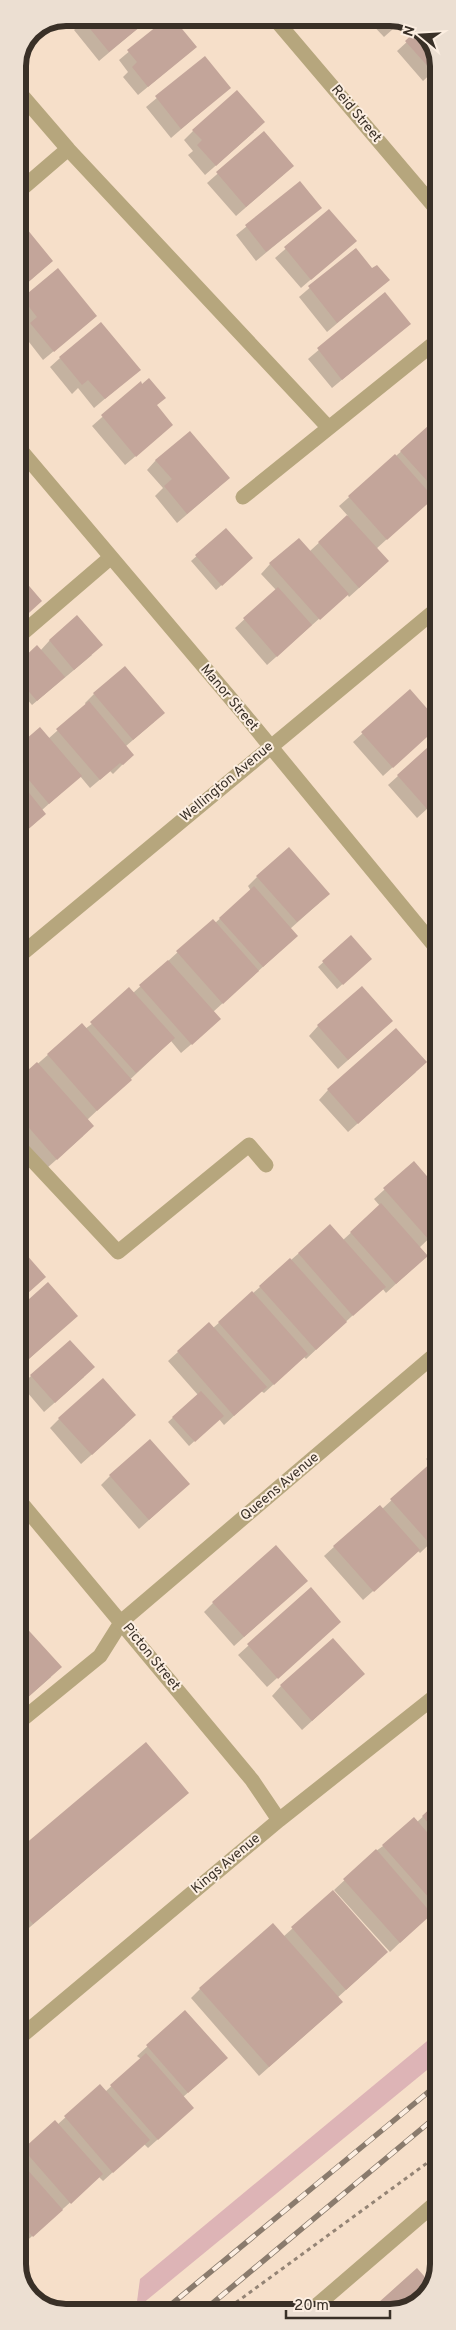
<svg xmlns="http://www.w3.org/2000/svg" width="456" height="2330" font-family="Overpass,sans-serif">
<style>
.green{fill:#ddb4b6}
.shadow{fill:#0003}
.building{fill:#c3a59a}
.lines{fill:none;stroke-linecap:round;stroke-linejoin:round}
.path{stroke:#948475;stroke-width:3;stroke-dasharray:4 4;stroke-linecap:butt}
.lane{stroke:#b6a67d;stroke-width:15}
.street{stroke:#b6a67d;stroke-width:15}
.rail-casing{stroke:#8a7b6d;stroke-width:5.5}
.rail{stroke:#fceee1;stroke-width:4;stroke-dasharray:11;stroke-linecap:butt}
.labels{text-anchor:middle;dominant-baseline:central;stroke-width:4;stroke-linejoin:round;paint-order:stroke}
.street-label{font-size:14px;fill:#393027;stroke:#fceee1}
.rim{fill:none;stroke:#393027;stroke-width:6}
</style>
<rect width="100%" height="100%" fill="#f6dfc9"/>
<path class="green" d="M438,2032V2061L136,2309L140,2279Z"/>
<path class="shadow" d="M86,18H150L99,61L74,30Z
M169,18H172L196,47L138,95L123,77L128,72L119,60Z
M366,18H396L402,21L384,37Z
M420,30L424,32L438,60V67L423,81L397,51Z
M205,58L229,88L171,138L146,107Z
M438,80V93L432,86Z
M193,131L254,132L205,175L188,155L193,151L184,140Z
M264,133L283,175L236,216L207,183Z
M300,183L320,208L256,261L236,235Z
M329,211L345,250L301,288L275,258Z
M18,220L52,261L18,291Z
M355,249L372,270L388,280L327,332L299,297Z
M58,270L96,316L43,360L22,333L28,327L18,314V304Z
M385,294L409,324L332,388L308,359Z
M60,358L139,370L94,408L78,388L72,394L50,367Z
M141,383L156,406L162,434L125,465L92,426Z
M438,419V497L430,504L428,502L376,549L378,571L349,597L347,594L267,665L235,628L276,590L261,574L270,564L310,551L348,516L339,506Z
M156,460L219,487L177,523L155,496L163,488L147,470Z
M226,530L246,563L216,590L191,561Z
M18,575L40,601L18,622Z
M50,640L92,655L32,705L18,689V664L37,647L40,651Z
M410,691L438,726L383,776L353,742Z
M94,694L154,722L126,746L123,764L113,774L110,771L90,788L80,776L42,810L35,823L18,838V748L40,729L48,739L86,705L85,703Z
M438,740V799L417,818L388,785Z
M257,877L319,903L290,929L287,945L213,1012L209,1029L181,1053L171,1041L87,1120L83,1136L47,1168L18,1135V1081L82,1025L85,1029L133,993L213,920L215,923L251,891L248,886Z
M351,937L365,964L337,989L318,967Z
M318,1026L382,1030L338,1069L309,1036Z
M416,1072L348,1132L319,1100L328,1090Z
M414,1163L426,1177L438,1166V1230L419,1248L417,1265L386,1293L382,1288L306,1359L304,1357L264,1393L261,1391L224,1425L219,1419L189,1446L168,1422L198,1395L168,1361L209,1324L213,1328L330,1226L343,1240L380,1206L374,1199Z
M18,1247L44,1277L18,1302Z
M48,1284L66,1325L18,1369V1311Z
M70,1341L84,1377L44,1412L21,1385Z
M59,1419L125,1425L81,1464L50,1428Z
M438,1447V1536L420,1553L418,1551L363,1600L324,1556L379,1506L382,1509L431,1464L426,1459Z
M110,1476L179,1493L139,1529L101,1485Z
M311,1589L330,1631L267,1687L238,1655Z
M296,1590L234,1646L204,1612L213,1603Z
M21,1623L51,1677L18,1706V1626Z
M354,1683L302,1730L272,1696L281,1686Z
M187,1793L23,1933L20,1929L18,1931V1839L24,1846Z
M438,1803V1913L431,1920L428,1916L390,1952L334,1890L376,1851L417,1822Z
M333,1892L377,1962L337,1998L331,2012L259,2076L191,1998L200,1989L283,1937Z
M185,2012L216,2068L183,2097V2117L148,2148L144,2144L103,2181L99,2177L22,2245L18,2240V2156L55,2122L57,2125L100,2086L105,2092L141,2059L137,2056Z
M417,2270L427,2296L396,2312H370Z"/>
<path class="building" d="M84,18H151L109,52L82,19Z
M167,18H173L197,47L148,87L132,67L137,62L127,50Z
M384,18H396L403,21L394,29Z
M418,29L424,32L438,60V68L433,72L405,41Z
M205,56L231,88L181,129L155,96Z
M237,90L265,122L216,166L197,145L202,140L192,130Z
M264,131L294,166L246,207L216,172Z
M300,181L322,208L266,252L245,225Z
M329,209L357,241L311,280L284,247Z
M18,218L53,261L18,291Z
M356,248L372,268L377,265L390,280L337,323L308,286Z
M58,268L97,316L54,352L30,323L37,317L22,298Z
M385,292L411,324L342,380L317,348Z
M101,322L141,370L105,399L88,380L82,385L59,357Z
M149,378L166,398L157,405L173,425L136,457L101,415L141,381L142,384Z
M438,417V493L400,451Z
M190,431L230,478L187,514L164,486L172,479L155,460Z
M395,454L434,498L387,540L348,496Z
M347,515L389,561L359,588L318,542Z
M226,528L253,558L222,586L195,555Z
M299,538L349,594L320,620L269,563Z
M18,573L42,601L18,623Z
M278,587L312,625L277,657L243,618Z
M77,615L103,645L74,670L49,640Z
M37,645L65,677L37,701L18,679V663Z
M125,666L165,713L133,740L93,693Z
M410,689L438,721V727L393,768L361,732Z
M89,701L134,755L123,765L120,763L100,780L56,729Z
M40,727L82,776L49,804L18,767V746Z
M438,738V799L427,809L397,775Z
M18,779L46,814L18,838Z
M289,847L330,894L297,922L256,876Z
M254,886L298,936L263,967L219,918Z
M213,919L259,971L223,1004L176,951Z
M351,935L372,959L343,985L322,961Z
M168,960L221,1019L192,1045L139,985Z
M362,986L393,1021L348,1060L317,1025Z
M129,987L175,1038L136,1073L90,1022Z
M82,1023L132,1080L97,1111L47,1054Z
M396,1028L427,1062L358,1124L327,1089Z
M37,1062L94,1126L57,1160L18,1115V1079Z
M414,1161L438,1189V1232L429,1240L383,1188Z
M438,1164V1175L433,1169Z
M381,1203L428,1256L396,1284L350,1232Z
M330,1224L386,1287L353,1316L298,1253Z
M18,1245L46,1277L18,1302Z
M290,1258L347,1322L316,1350L259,1286Z
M48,1282L78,1316L22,1365L18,1360V1309Z
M252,1291L308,1354L274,1385L218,1322Z
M209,1322L267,1387L234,1416L177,1351Z
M70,1340L95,1367L55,1403L30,1375Z
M103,1378L136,1415L92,1455L58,1418Z
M201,1391L224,1416L195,1442L172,1417Z
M150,1439L190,1484L149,1520L109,1475Z
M433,1461L438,1466V1537L430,1544L390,1499Z
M380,1505L420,1550L374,1592L333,1546Z
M276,1545L308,1581L244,1637L212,1602Z
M311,1587L341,1622L278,1679L247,1644Z
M21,1622L62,1667L18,1706V1625Z
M333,1638L365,1674L312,1721L280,1685Z
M146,1742L189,1793L33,1924L18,1906V1837L24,1845Z
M438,1801V1834L422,1816Z
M414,1817L438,1845V1908L382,1845Z
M376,1849L432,1914L400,1943L343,1879Z
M333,1890L388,1952L346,1990L291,1927Z
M18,1910L28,1922L18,1931Z
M273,1923L343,2002L269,2067L199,1988Z
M185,2010L228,2058L188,2093L146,2045Z
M146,2053L194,2108L158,2140L110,2085Z
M100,2084L150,2140L113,2173L64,2116Z
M55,2120L103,2174L71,2204L23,2149Z
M18,2159L63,2210L33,2237L18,2220Z
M417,2268L431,2284L427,2296L396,2312H386L378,2303Z"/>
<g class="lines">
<path class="path" d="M223,2312L438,2155"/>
<path class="lane" d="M18,91L68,149L328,427
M18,192L68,149
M243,497L438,340
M18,637L110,558
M18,1145L118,1252L249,1145L266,1165
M18,1723L100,1656L122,1621"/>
<path class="street" d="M274,18L438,211
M18,447L243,713L438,950
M18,957L438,608
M18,1499L252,1780L279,1820
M122,1621L438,1352
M18,2039L279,1820L438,1694
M309,2312L438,2201"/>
<defs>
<path id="rail" d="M162,2312L438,2084
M202,2312L438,2115"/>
</defs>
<use href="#rail" class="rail-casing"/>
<use href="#rail" class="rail"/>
</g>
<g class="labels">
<g class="street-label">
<text transform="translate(356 114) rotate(50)">Reid Street</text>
<text transform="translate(229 698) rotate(50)">Manor Street</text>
<text transform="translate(227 782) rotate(-40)">Wellington Avenue</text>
<text transform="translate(280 1487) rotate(-40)">Queens Avenue</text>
<text transform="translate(151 1657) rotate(51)">Picton Street</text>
<text transform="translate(226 1864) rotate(-40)">Kings Avenue</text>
</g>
</g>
<path d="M0 0H456V2330H0ZM66 26H390A40 40 0 0 1 430 66V2264A40 40 0 0 1 390 2304H66A40 40 0 0 1 26 2264V66A40 40 0 0 1 66 26Z" fill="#ecdfd2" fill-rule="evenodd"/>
<path class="rim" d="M66 26H390A40 40 0 0 1 430 66V2264A40 40 0 0 1 390 2304H66A40 40 0 0 1 26 2264V66A40 40 0 0 1 66 26Z"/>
<g transform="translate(421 35) rotate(288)" stroke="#fceee1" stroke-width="4" paint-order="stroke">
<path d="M0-4L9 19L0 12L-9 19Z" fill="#393027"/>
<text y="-8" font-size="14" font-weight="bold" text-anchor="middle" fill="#393027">N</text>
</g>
<path d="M286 2310v8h104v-8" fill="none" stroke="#393027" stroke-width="2.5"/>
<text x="294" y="2310" font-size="15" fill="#393027" stroke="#fceee1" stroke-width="4" paint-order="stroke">20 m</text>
</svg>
